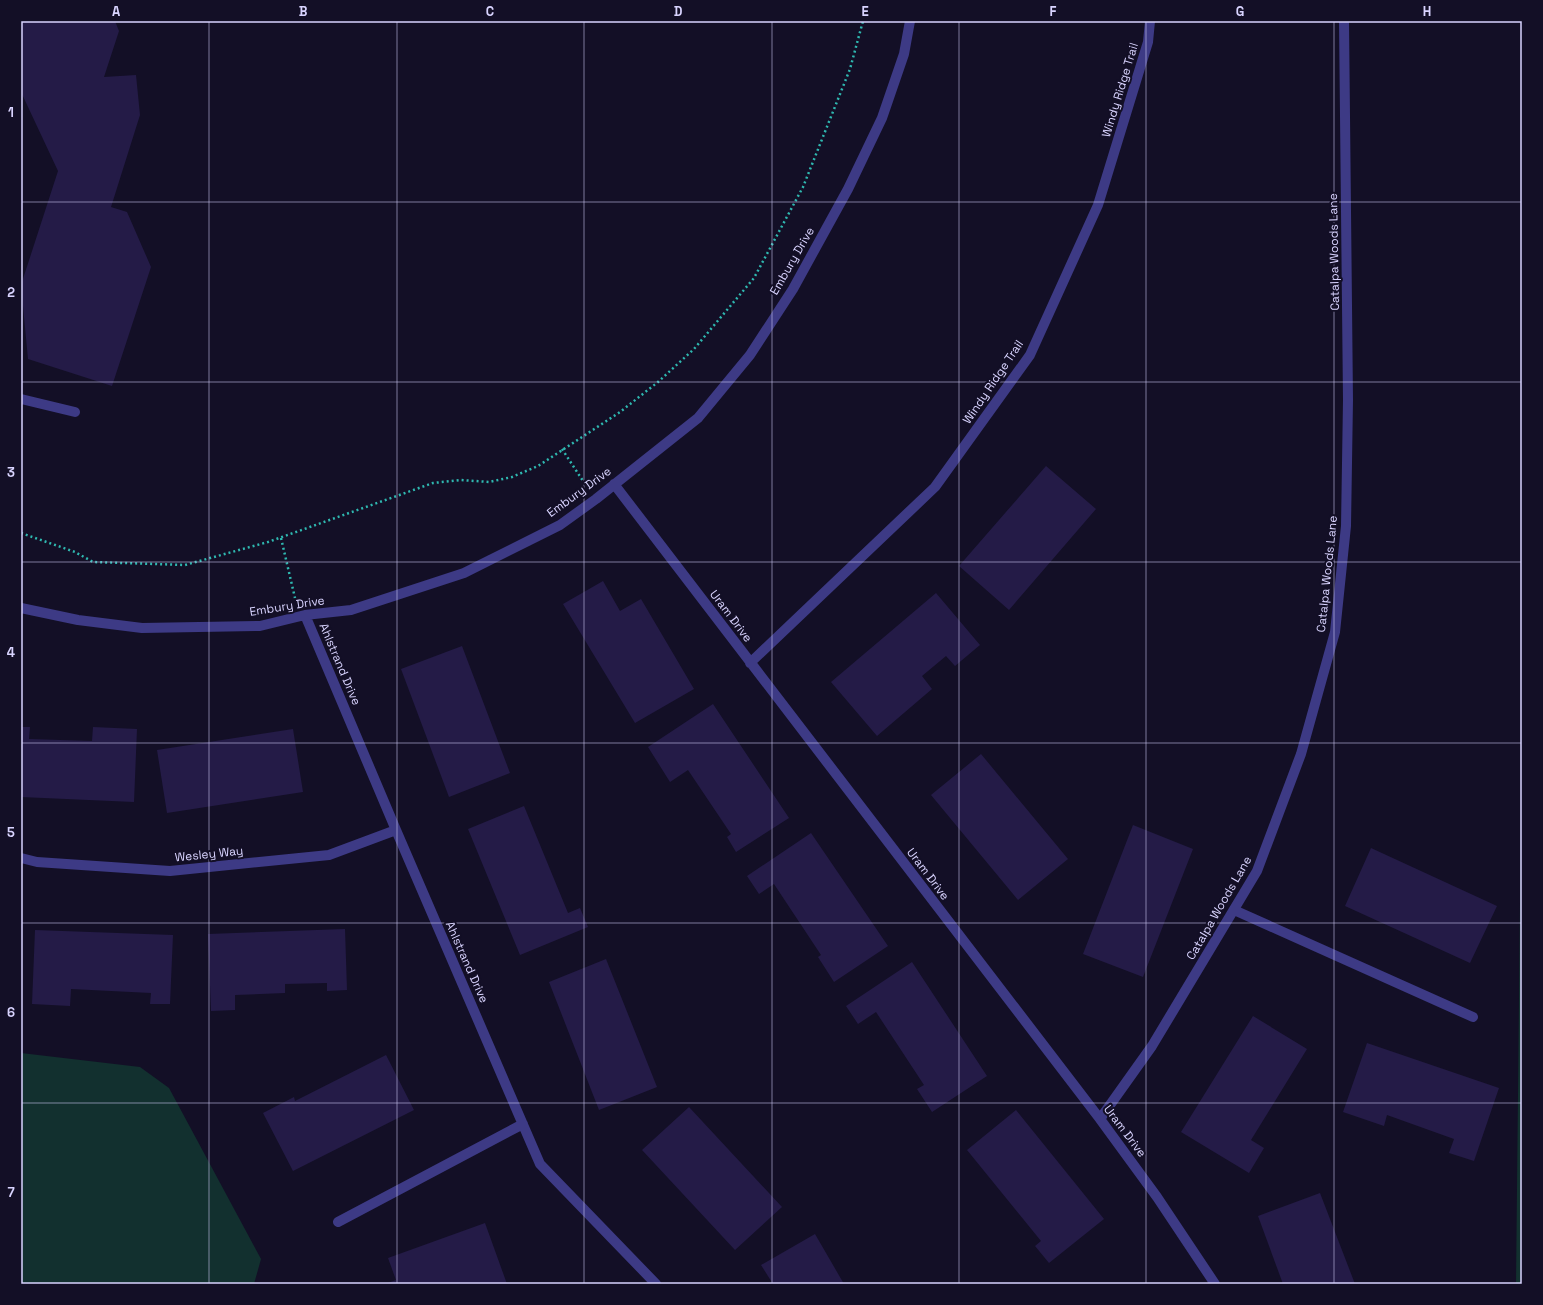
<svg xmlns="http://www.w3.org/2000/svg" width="1543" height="1305" font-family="'Space Grotesk',sans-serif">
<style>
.green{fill:#12302f}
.building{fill:#241b47}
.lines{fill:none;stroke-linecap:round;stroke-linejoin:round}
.path{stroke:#2fb8b0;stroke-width:2.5;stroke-dasharray:2 3;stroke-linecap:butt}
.minor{stroke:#3d3a85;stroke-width:10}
.grid{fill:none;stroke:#d9d4ff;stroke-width:1;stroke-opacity:0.55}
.labels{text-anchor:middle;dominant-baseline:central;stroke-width:4;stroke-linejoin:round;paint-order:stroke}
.street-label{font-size:12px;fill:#d9d4ff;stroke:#130f26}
.neatline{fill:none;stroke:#d9d4ff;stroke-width:1.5}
.grid-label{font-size:13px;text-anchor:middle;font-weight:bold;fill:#d9d4ff}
</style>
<rect width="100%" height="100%" fill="#130f26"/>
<path class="green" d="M1522,712V1284H1516Z
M21,1053L140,1067L169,1088L261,1259L254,1284H21Z"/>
<path class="building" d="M21,21H115L119,31L104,77L136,75L140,115L111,207L127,212L151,267L112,386L28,359L21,285L58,171L21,92Z
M1046,466L1096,509L1009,610L959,566Z
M603,581L620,611L641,599L694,689L635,723L563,604Z
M936,593L980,645L955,666L946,656L922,676L932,689L877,736L831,682Z
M462,646L510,773L449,797L401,669Z
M713,704L789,818L736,852L727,837L731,834L688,770L670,782L648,747Z
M21,727H30L29,739L92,741L93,727L137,729L134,802L21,797Z
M293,729L303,792L167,813L157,750Z
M981,754L1068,859L1018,900L931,795Z
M524,806L568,913L580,908L588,927L520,955L468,829Z
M1133,825L1193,849L1143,977L1083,954Z
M811,833L888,946L834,982L818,957L821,955L774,884L759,894L747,876Z
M1371,848L1497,906L1470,963L1345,906Z
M345,929L347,990L327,991V983L285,984V993L235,995V1010L211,1011L208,934Z
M35,930L173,935L170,1004H150L151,993L71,989L70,1006L32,1004Z
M606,959L657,1087L599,1110L549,982Z
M912,962L987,1076L932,1112L917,1089L924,1085L876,1012L858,1024L846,1006Z
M1253,1016L1307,1049L1251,1140L1264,1148L1249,1173L1181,1132Z
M1367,1043L1499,1088L1474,1161L1449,1153L1454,1139L1387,1115L1384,1126L1343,1112Z
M386,1055L414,1110L293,1171L263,1113L294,1097L295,1101Z
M689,1107L782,1207L735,1250L642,1150Z
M1016,1110L1104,1219L1049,1263L1035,1246L1041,1241L967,1150Z
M1320,1193L1355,1284H1283L1258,1216Z
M485,1223L507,1284H385L396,1280L388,1258Z
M815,1234L844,1284H773L761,1265Z"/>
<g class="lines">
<path class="path" d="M562,449L585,484
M21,533L75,552L93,562L185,565L268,542L433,483L461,480L489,482L512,477L538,466L620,412L658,382L694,349L754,278L803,187L850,69L863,21
M281,538L295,598"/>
<path class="minor" d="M21,399L75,412
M614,484L1100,1119L1157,1197L1215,1284
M21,608L78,620L142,628L260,626L305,615L351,610L464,573L560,525L596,499L698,418L750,355L793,289L848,189L882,118L904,54L910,21
M305,615L396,830L540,1164L656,1284
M750,663L935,487L1030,355L1098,205L1148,42L1150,21
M21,858L37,862L170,871L329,855L396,830
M1234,910L1473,1017
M1100,1119L1152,1046L1257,871L1301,754L1335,632L1346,526L1348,400L1344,21
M338,1222L523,1124"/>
</g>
<path class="grid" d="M209,21V1284M397,21V1284M584,21V1284M772,21V1284M959,21V1284M1146,21V1284M1334,21V1284M21,202H1522M21,382H1522M21,562H1522M21,743H1522M21,923H1522M21,1103H1522"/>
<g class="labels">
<g class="street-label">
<text transform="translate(1120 90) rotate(-73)">Windy Ridge Trail</text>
<text transform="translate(1334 252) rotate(-91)">Catalpa Woods Lane</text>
<text transform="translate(792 261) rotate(-60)">Embury Drive</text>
<text transform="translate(993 382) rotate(-56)">Windy Ridge Trail</text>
<text transform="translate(579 492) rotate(-36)">Embury Drive</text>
<text transform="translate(1327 574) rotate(-84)">Catalpa Woods Lane</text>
<text transform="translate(287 606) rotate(-9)">Embury Drive</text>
<text transform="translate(731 616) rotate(53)">Uram Drive</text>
<text transform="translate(340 664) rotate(67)">Ahlstrand Drive</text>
<text transform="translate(209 854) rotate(-6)">Wesley Way</text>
<text transform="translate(928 874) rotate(53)">Uram Drive</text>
<text transform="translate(1219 908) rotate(-60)">Catalpa Woods Lane</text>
<text transform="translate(467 962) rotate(66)">Ahlstrand Drive</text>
<text transform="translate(1125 1131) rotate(53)">Uram Drive</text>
</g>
</g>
<rect width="1543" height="1305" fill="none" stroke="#130f26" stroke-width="44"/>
<rect x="22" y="22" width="1499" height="1261" class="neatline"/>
<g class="grid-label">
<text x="116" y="16">A</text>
<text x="303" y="16">B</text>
<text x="490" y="16">C</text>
<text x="678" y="16">D</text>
<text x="865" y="16">E</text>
<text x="1053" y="16">F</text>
<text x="1240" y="16">G</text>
<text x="1427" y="16">H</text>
<text x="11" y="117">1</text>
<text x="11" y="297">2</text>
<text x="11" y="477">3</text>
<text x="11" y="657">4</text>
<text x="11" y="837">5</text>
<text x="11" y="1017">6</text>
<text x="11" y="1197">7</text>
</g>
</svg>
